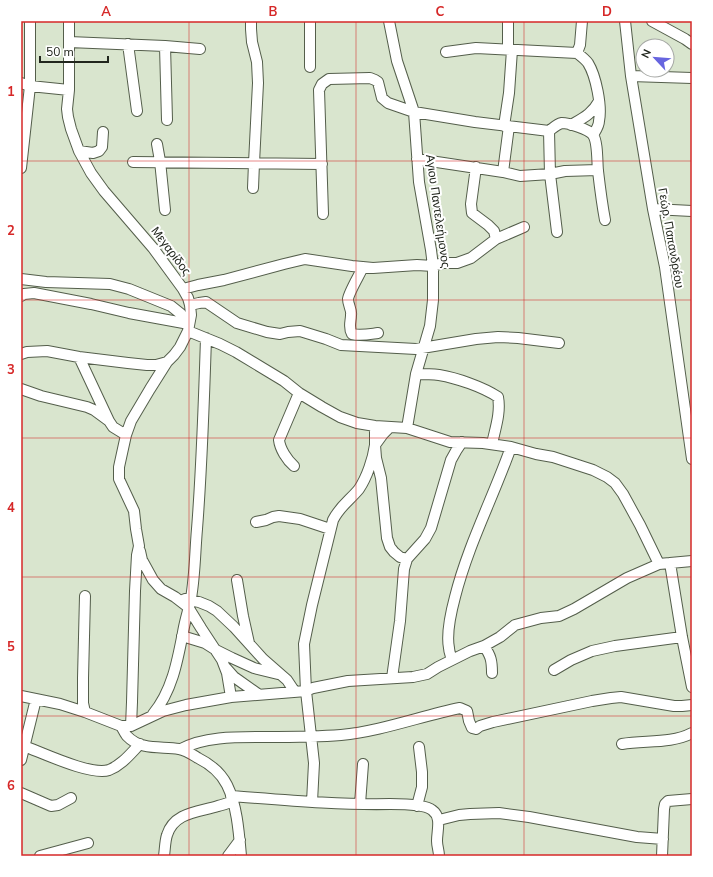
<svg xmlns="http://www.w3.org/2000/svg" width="713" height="877" font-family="'Nunito Sans',sans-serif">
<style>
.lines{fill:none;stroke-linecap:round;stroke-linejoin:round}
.minor-casing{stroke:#545e4b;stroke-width:12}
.minor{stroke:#fff;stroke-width:10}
.grid{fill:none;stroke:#d62828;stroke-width:1;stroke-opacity:0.55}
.labels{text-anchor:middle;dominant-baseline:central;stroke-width:4;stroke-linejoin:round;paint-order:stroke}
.street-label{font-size:12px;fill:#21261d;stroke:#fff}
.neatline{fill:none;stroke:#d62828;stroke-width:1.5}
.grid-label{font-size:13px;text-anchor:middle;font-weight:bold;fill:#d62828}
</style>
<rect width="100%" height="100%" fill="#d9e5ce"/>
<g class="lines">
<defs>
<path id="minor" d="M251,21V29L252,42L257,62L258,83L254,163L253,188
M310,21V67
M389,21L397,61L414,112L419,182L431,250L433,266V300L430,326L416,374L407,428
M625,21L631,76L653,209L665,267L692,459
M652,21L685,39L692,44
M69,42L165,46L200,49
M128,44L137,111
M165,46L167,120
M508,50V21
M446,52L476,48L577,53C581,56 585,59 588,63C596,76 602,106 599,121C599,126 596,130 593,135
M577,53L580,45L582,21
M631,76L692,78
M21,83L30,86L69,90
M571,125C583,118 592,114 599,101
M504,126L509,93L512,50
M549,131C553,128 557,124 562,123C568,123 589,129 593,135C598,142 597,162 598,171C600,188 602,204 605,220
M157,144L160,161L165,210
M79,151L93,153L99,151L102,147L103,132
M417,159L503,172L520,176L550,174L565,171L598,170
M133,162L322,164
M476,167L471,204L472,213L488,225L494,231L496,239
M21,168L30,86V21
M503,172L509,126
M653,209L692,211
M323,214L319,90L322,84L329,79L370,78L375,80L378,82L382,98L388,103L414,112L475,122L549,131L550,174L557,232
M363,267C360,274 349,292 348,299C348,305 352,310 351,315C351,322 348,327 352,334C361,336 370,334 378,333
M21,279L46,282L110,284L129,289L171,306L181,314L189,324
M183,289L198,285L224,280L284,264L305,259L352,266L373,268L417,265L433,266L443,263H457L471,258L496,239L524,227
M21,296L24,294L34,293L91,304L129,313L189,324
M190,305L199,303L206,302L237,323L267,332L280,334L288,332L300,331L326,339L341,345L416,349L476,339L498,337L518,338L559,343
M188,331L220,344L236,352L284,381L299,393L322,407L340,417L357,423L375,426L407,428L450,442L483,443L511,447L536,454L553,457L593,470L607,477L615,483L623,494L640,525L659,564
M21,354L27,352L47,351L79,357L128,363L147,365H156L167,362L174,355L180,347L188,331L191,315L190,305L188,298L183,289L153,248L104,191L91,173L79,151L71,129L68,117L67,109L69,90V21
M79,357L109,421L113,427L126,435
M416,374C424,374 431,374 439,375C457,378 483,387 498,397C501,413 495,429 492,444
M21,389L41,396L87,407L94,410L109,421
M389,428L383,434L375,445L376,458L381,478L387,538L390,547L394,552L400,557L407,559
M294,466C287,460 280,449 279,440L299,393
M256,522L266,520L273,517L279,516L300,519L330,529
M140,551L142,560L153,580L161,589L175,597L188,607L201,628L222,660L227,673L231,697
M670,563L682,637L692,687
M237,580L243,616L249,643
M185,599L199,602L209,606L217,611L234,627L263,659L287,680L295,692
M182,636L205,643L216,650L232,658L254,668L278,674
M484,646C491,656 492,661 492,673
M452,660C451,656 449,652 449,648C446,633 451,612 455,597C468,545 493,498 511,447
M226,668L234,677L258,694
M554,670L571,660L592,651L615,646L682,637
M392,678L400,621L404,569L407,559L425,539L431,528L451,460L456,451L462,442
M21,696L60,704L85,712L121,726H131L163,711L186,705L231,697L306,691L313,688L348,681L413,677L427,674L438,667L470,651L484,646L500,637L515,625L541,618L559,616L574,609L627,578L659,564L692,561
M85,712L83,703V678L85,596
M153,714C173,690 178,658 184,627C186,617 189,608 191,598C195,575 195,552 197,529C202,465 204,402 206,338
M121,726C123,729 125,734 127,736C141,751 162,746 179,749C186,750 193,755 198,758C210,764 221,773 227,785C237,805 239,833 241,856
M131,726L132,702L135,591L137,555L139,546L136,529L134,511L119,479V467L126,435L131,421L150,389L167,362
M622,744C645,740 671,744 692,733
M24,746C43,753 91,776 109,770C122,765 131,753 140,744
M181,749C205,736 238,737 265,737C290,737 316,737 341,735C382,731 421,716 460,708L467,711L469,721L472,728L476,729L480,726L493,722L592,701L611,698L621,697L674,706H682L692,705
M21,760L36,699
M21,793L51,806L58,805L71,798
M231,796C284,800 337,805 390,804C399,804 425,804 432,810C442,817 437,830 437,841C437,846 439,851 439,856
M312,802L314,763L306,691L304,644L312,605L333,520C340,506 350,500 359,489C367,477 373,459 375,445C375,439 375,432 375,426
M360,804L363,764
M417,806L422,787V772L419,747
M439,820L459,815L470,814L499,813L529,817L637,837L663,839
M40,856L88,843
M164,856C165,849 165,841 167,835C174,812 199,812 218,806C223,805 228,803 233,801
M228,856L240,840
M662,856L664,809L665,804L668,801L692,799"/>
</defs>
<use href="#minor" class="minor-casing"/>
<use href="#minor" class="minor"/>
</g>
<path class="grid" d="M189,21V856M356,21V856M524,21V856M21,161H692M21,300H692M21,438H692M21,577H692M21,716H692"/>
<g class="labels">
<g class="street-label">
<text transform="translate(438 211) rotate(82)">Αγιου Παντελεήμονος</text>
<text transform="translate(671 238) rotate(80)">Γεώρ. Παπανδρέου</text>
<text transform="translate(171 251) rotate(53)">Μεγαρίδος</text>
</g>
</g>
<rect width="713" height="877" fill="none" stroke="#ffffff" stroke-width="44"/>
<g transform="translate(655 58) rotate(296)"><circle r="19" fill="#ffffff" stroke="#a6a8a5"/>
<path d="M0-3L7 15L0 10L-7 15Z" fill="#6765df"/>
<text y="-6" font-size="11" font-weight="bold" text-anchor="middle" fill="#21261d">N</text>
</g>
<path d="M40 56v6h68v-6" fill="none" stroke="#21261d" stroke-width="2"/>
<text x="46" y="56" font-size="12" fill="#21261d" stroke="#ffffff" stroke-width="3" paint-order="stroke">50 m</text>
<rect x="22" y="22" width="669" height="833" class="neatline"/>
<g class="grid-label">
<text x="106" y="16">A</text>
<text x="273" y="16">B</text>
<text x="440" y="16">C</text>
<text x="607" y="16">D</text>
<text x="11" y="96">1</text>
<text x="11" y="235">2</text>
<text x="11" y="374">3</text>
<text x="11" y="512">4</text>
<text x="11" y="651">5</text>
<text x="11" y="790">6</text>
</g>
</svg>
